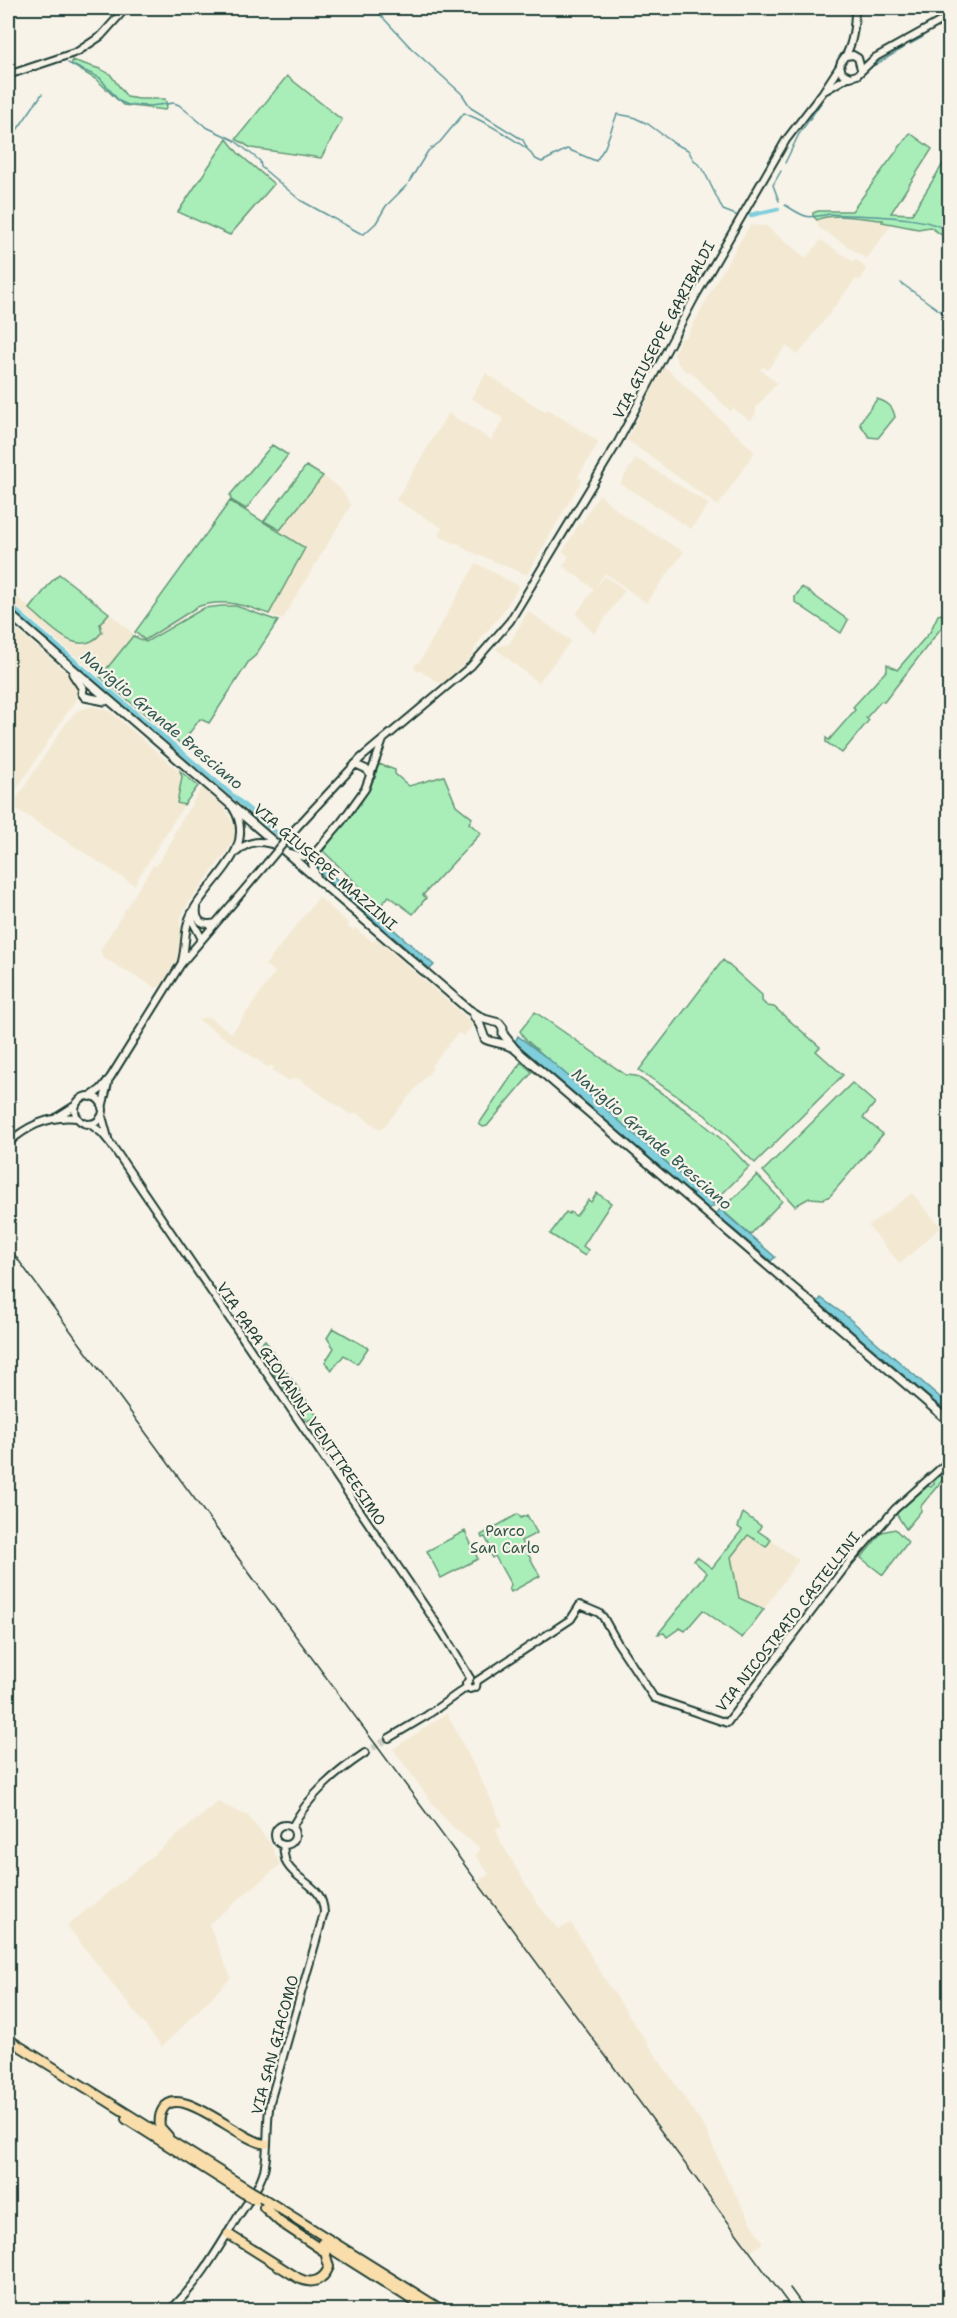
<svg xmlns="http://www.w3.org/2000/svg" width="957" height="2318" font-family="'Shantell Sans',sans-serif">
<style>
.built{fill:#f3e9d3}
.green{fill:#a9eeb9;stroke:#649676;stroke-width:1.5}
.water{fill:#7fcedb;stroke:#599498;stroke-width:1.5}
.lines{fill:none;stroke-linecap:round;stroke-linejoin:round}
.stream{stroke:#599498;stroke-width:1.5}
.canal{stroke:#7fcedb;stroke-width:4.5}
.tertiary-tunnel{stroke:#cccfc4;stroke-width:6;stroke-dasharray:6 3;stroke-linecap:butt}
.tertiary-casing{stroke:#1f3d34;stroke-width:10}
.secondary-casing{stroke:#1f3d34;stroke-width:11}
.trunk-casing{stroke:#1f3d34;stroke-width:12}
.tertiary{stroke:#f7f3e8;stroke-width:6}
.secondary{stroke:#f7f3e8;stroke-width:7}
.trunk{stroke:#f9deab;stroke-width:8}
.rail{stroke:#1f3d34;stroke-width:1.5}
.tertiary-bridge-casing{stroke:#1f3d34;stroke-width:10;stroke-linecap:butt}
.trunk-bridge-casing{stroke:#1f3d34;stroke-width:12;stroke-linecap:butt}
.tertiary-bridge{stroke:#f7f3e8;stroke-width:6}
.trunk-bridge{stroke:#f9deab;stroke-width:8}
.labels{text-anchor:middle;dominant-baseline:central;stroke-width:4.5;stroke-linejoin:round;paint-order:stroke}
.street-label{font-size:15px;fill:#1f3d34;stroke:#f7f3e8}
.park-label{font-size:15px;fill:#345848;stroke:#f7f3e8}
.water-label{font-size:16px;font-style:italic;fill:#325a55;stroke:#f7f3e8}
</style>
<rect width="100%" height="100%" fill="#f7f3e8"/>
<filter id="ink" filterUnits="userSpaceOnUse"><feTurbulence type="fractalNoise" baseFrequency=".0167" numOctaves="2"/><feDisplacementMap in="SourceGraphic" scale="12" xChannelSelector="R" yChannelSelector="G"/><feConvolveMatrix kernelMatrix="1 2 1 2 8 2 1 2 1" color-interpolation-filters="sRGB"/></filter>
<g filter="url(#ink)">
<path class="built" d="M822,217L883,220V222L891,225L867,259L818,227L817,220Z
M750,225L766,226L806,258L821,240L854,262L856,259L865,267L866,270L861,280H855L798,355L786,346L767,370L763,367L760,369L777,383L756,408V414L750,421L733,408L730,411L690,371L686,372L677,362L674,354L680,339L687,336L717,280Z
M664,366L755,452L718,506L627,440Z
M486,373L536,406L546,411L548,409L599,442L578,477L582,480L527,575L462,548V545L457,543L455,544L438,535L442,528L396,500L448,413L491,440L504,419L471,398Z
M636,458L709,504L691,529L620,483Z
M323,476L340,488L351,505L282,620L269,614L305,549L278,532Z
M599,494L623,515L684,552L646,603L605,573L595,588L605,576L625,590L594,634L576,614L594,589L563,566L569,556L563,552L579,523L581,524Z
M476,563L519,586L501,615L482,637L474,650V654L445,682L440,683L420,671L416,670L414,665L420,661Z
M8,589L67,640L82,645L90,642L97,637L100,624L109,613L134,634L100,677L8,600Z
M528,611L571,641L538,683L496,649L498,646L509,644Z
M8,622L70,675L75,681L78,691L75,701L8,802Z
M92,706L110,711L182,774L177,800V803L184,805L134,885L12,806L65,724L76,711Z
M202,787L225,808L235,827L234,838L229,849L189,902L180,920L183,946L181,953L162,985L156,988L103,958L100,950L153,865L156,866L174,837L173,834Z
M319,897L349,924L348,927L353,930L355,928L373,942L377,939L474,1024L464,1036L458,1033L431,1066L433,1068L381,1130L357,1113L351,1115L297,1078L288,1081L272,1070L274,1068L270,1065L269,1068L197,1019L208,1017L232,1033L275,972L265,965Z
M912,1193L941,1227L900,1264L868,1226Z
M749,1535L765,1547L771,1540L799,1560L764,1609L740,1598L731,1557Z
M447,1713L490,1797L502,1826L496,1828L502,1844L539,1906L558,1929L571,1923L608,1984L706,2130L727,2179L763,2243L750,2252L477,1882L489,1874L476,1856L480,1848L456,1830L438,1811L393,1749Z
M218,1802L248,1816L271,1844L280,1865L209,1924L231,1978L162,2047L67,1926Z"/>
<path class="green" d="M72,60L100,69L110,74L127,97L139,99H165L167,105L165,110L123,105L97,80L72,65Z
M287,76L342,120L321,158L251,148L236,139Z
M910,133L932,149L891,213L912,214L946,159L950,162L949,240L930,227L918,229L882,222L883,220C867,219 829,212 817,220L813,216V213L818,211H852Z
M227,139L238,153L274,184L230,235L178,212Z
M877,399C887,402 893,406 895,417L878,438L869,437L860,424L862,419Z
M272,445L288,455L246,509L231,500L230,495Z
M306,466L323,476L280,530L264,521Z
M230,501L305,548L269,614C245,605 223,598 197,607L145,640L135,632Z
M59,574L109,613L100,624L102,632C79,662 50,625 30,609L51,582Z
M802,587L848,620L841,633L795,602V597Z
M222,606H236L278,621L255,656L249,661L209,723L200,719L181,744L100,677L133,636L146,642L204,608Z
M942,614L948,618L949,614V626L945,623L884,702L881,701L866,718L869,720L842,753L826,742V738L829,740L855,710L853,707L887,670V664L897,670L930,632L938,615Z
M379,764L395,770V774L409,786L444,776L456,805L472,818L469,823L481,833L423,895L426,898L413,914L389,896L380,906L323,851L370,789Z
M180,771L198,786L184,805L177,803L182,777Z
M723,960L762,995V1001L767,1006L774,1007L820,1047L816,1051L843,1075L755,1163L705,1115L639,1070Z
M535,1012L626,1075L636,1076C680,1105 714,1128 749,1167L713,1203L525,1039L520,1031Z
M521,1062L532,1072L530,1075L487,1126L483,1127L479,1124Z
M852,1083L875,1103L863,1118L883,1134L830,1196L824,1199L809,1198L795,1206L763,1171Z
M757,1175L782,1201L750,1235L722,1210Z
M597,1193L611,1203L583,1246L588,1250L585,1256L550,1234L566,1212L569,1214L570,1212L576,1216L588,1200L591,1202Z
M333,1328L368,1348L357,1364L344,1355L332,1370L325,1362L334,1348L327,1338Z
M265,1340L317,1416L307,1421L258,1351V1347Z
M949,1467V1472L921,1506V1511L906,1529L897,1515L898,1512L928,1486L931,1487L934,1484V1481Z
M743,1513L761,1526L758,1531L771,1540L766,1547L748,1535L731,1557L739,1598L764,1609L742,1638L703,1610L685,1631L680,1628L667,1637L664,1633L658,1634L707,1573L694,1561L697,1557L712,1568L742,1530L738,1527Z
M518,1514L521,1518L527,1515L537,1533L521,1541L540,1576L511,1592L509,1588L511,1585L495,1556L492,1558L489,1552L492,1550L485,1537L482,1538L481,1535Z
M895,1529L908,1542L883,1575L861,1558L882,1532Z
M465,1531L478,1559L441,1578L427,1551Z"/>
<path class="water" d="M316,861L434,965L430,969L325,878L317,869Z
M518,1036L551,1061L715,1205L709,1209L515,1042Z
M720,1209L775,1257L771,1261L716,1215Z
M821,1298L845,1315L949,1405V1414L818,1302Z"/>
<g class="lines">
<path class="stream" d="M377,8L375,9L411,48L462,94L471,108L523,140L527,148
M8,29L14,27
M910,44L923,37
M68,63L100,78L119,101L128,105L150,106L174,103L179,105L206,127L234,140L260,161L261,167L300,200L360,233L364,234L376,223L386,206L407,185
M875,65L905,47
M8,143L42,94
M785,163L799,134L821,103
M409,182L428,151L440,142L464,113C486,122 506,134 526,148C534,154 529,157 542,162L567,149L596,161L605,147L617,114L633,117L648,124L675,144L688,150L693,159L703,169L723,210L736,215
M779,201L773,185L781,171
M785,205C807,218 804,219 829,214C857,216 930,214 950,233
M901,283L943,313
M948,317L950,318"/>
<path class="canal" d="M751,215L778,209
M8,604L301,854
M346,892H354L367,904L368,911"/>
<path class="tertiary-tunnel" d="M365,1753L389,1738"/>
<defs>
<path id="tertiary" d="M855,8C855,22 854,39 847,53C845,57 841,60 840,65L842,73L850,77L857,75L876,57L950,16
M846,56L853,55L858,58L861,69
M8,75L77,52L101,36L126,8
M826,90L848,77
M355,764L366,769L371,776
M296,828L361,758L471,666L510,621L618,442L695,297L786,140L823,92L840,66
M237,852C249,840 261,840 277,846
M289,853L304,857L314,854
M317,878L312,864L314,854L342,821L365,789L383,740
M197,908C195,922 204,926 216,923
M192,915L193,922L202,939
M182,961C186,947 184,932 189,919C203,883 260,851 233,808
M75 1110a14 14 0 1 1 28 0a14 14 0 1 1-28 0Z
M90,1097L101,1089L110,1078L181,964L267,863
M102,1108L108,1083
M102,1116L108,1138
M57,1117L76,1105
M90,1124L102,1133L111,1144L443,1633L470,1678
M8,1143C27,1126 51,1115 77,1118
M470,1678L466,1684L470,1689L476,1687L477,1681
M477,1681L571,1619L580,1605L599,1613L603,1617L617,1642L654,1698L727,1723L849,1562L895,1509L950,1460
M389,1738L426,1716L467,1687
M275 1835a10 10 0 1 1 20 0a10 10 0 1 1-20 0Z
M292,1827C309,1795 335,1773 365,1753
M170,2310C198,2284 217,2251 237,2218C247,2203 259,2188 264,2170C269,2150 266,2124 270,2102L324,1913C323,1884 299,1884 287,1864C284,1859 284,1852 283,1845"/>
<path id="secondary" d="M8,613L468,1009L484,1019L499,1023L503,1028V1034L515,1049L950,1422
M73,674L83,689L82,693L85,697L105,701
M474,1016L480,1025L485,1039C492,1043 502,1042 511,1047"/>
<path id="trunk" d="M8,2039L251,2191
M126,2119L248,2196
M168,2136L160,2127C159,2120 159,2115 163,2109C180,2082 241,2142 266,2144
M258,2195L442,2310
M228,2234L298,2278C312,2285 323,2281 329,2267L325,2252L280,2222L264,2207
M322,2243L428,2310"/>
</defs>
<use href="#tertiary" class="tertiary-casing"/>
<use href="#secondary" class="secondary-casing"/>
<use href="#trunk" class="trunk-casing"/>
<use href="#tertiary" class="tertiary"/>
<use href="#secondary" class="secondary"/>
<use href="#trunk" class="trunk"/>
<path class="rail" d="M8,1246L793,2310
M790,2288L806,2310"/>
<defs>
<path id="tertiary-bridge" d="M267,863L296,828"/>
<path id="trunk-bridge" d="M251,2191L258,2195
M248,2196L255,2200"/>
</defs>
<use href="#tertiary-bridge" class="tertiary-bridge-casing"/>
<use href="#trunk-bridge" class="trunk-bridge-casing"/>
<use href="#tertiary-bridge" class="tertiary-bridge"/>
<use href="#trunk-bridge" class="trunk-bridge"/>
</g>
</g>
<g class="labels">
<g class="street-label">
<text transform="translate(664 330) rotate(-62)">VIA GIUSEPPE GARIBALDI</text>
<text transform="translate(325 867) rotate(41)">VIA GIUSEPPE MAZZINI</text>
<text transform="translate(301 1404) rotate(56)">VIA PAPA GIOVANNI VENTITREESIMO</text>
<text transform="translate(788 1622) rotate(-52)">VIA NICOSTRATO CASTELLINI</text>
<text transform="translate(275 2045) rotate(-75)">VIA SAN GIACOMO</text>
</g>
<g class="park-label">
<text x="505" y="1531">Parco<tspan x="505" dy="17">San Carlo</tspan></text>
</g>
<g class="water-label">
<text transform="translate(162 720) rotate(40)">Naviglio Grande Bresciano</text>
<text transform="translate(652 1139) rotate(41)">Naviglio Grande Bresciano</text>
</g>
</g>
<rect width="957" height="2318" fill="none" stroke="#f7f3e8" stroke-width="30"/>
<rect x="15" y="15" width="927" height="2288" fill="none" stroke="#1f3d34" stroke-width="2" filter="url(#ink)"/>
</svg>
